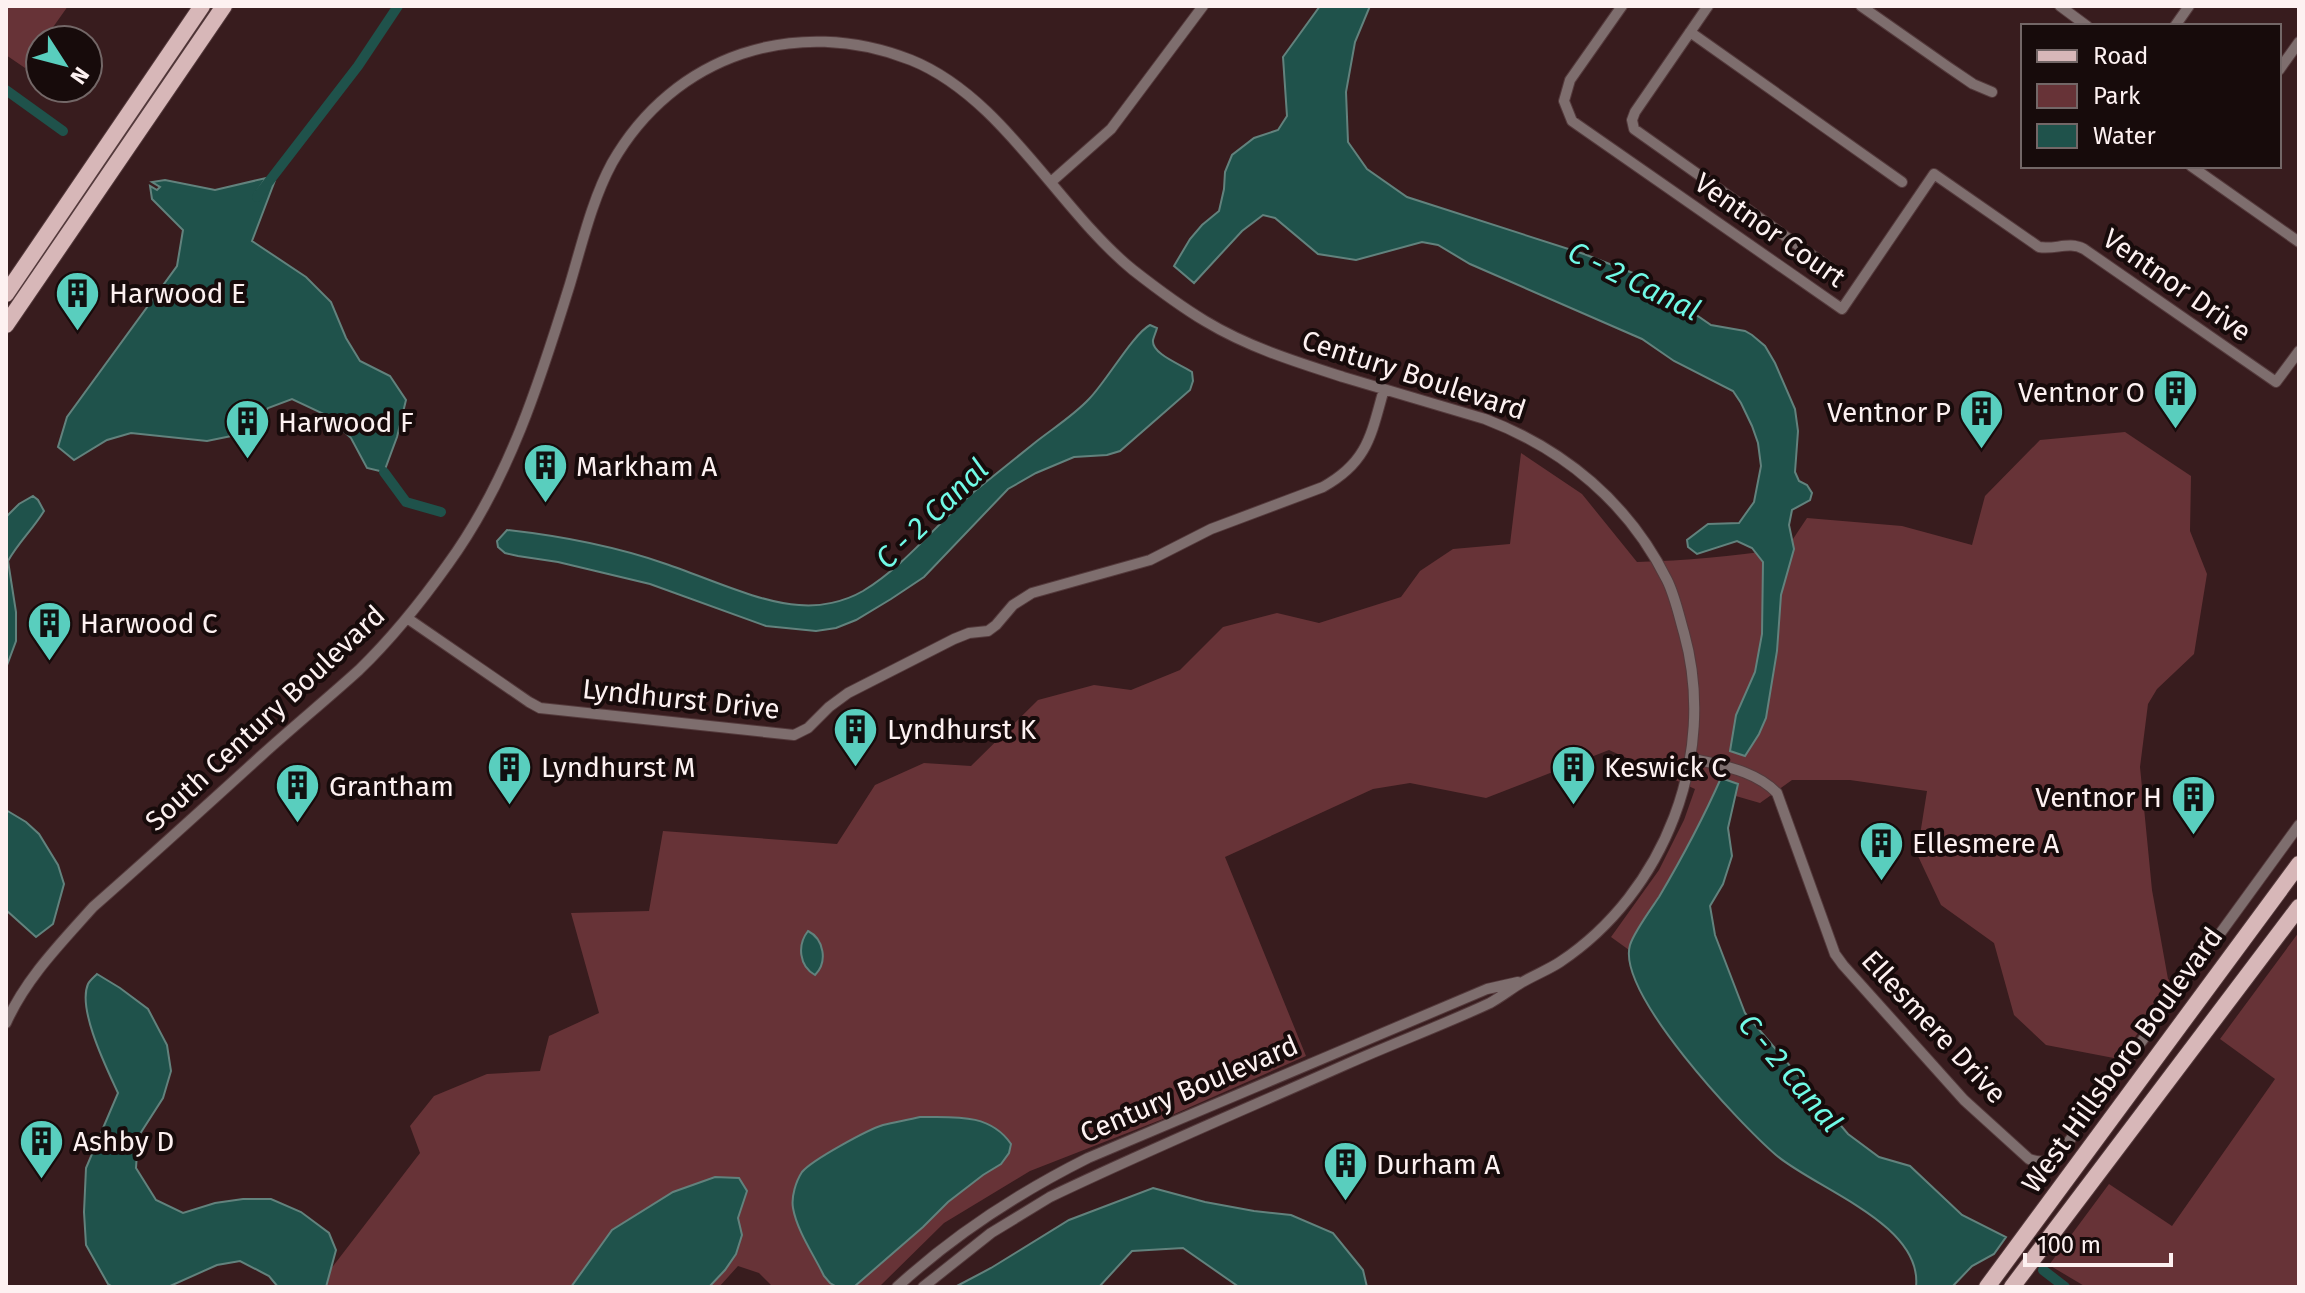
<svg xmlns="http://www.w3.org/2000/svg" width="2305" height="1293" font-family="'Fira Sans',sans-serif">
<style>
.green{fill:#673337}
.water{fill:#1f524b;stroke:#62827d;stroke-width:2}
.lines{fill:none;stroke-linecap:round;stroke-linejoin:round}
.canal{stroke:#1f524b;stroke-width:10}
.street-casing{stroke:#543a3c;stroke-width:12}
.primary-casing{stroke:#543a3c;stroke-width:18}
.street{stroke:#7e6e6e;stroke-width:10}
.primary{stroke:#d7b7b8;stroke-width:16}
.labels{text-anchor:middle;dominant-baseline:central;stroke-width:8;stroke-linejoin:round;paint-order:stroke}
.street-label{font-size:28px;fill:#fdf1f1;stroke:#170b0b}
.poi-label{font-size:28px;fill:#fdf1f1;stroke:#170b0b;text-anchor:start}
.water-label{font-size:30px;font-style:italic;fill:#70f9e6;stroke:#170b0b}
</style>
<rect width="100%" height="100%" fill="#381c1e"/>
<path class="green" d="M6,6H68L44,40H40V46L25,68L6,55Z
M2125,432L2191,476L2190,531L2207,574L2194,654L2157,689L2148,704L2140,767L2152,890L2168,979L2174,984L2119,1059L2046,1045L2014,1015L1994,943L1941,905L1917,854L1927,791L1850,780H1792L1760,803L1715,790L1701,823L1629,950L1611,937L1659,870L1684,820L1695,789L1609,750L1486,798L1410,783L1373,789L1225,857L1306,1056L1163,1119L1030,1171L944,1223L879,1287H773L759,1273L738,1266L719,1287H317L420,1153L410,1126L434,1096L487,1074L540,1071L549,1036L599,1013L571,913L649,911L663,831L837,844L875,785L924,763L971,766L1038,700L1094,685L1131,690L1180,670L1223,627L1277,613L1319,623L1401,597L1420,571L1453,549L1510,544L1521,453L1582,494L1637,562C1688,561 1737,556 1787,548L1807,518L1902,526L1972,545L1985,496L2040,440Z
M2299,932L2297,1287H2086L2049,1265L2109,1184L2172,1226L2275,1079L2220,1039Z"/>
<path class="water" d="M1320,6H1370L1355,42L1346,92L1348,142L1367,169L1407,197L1584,254L1638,275L1711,325L1745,331L1752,335L1765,346L1775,363L1795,409L1798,431L1795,472L1799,481L1807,485L1812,493L1810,500L1792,510L1789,525L1794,549L1781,595L1777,651L1766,718L1759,734L1745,756L1730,751L1736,715L1755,672L1762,634L1763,562L1752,548L1737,541L1697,554L1688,547L1687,540L1708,524L1739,523L1754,502L1761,466L1758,443L1752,426L1741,403L1733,391L1674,361L1642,339L1470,264L1438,245L1422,242L1356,260L1318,254L1275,218L1263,215L1242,231L1194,283L1174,266L1190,239L1202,225L1219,211L1224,189L1225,172L1232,155L1254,138L1278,130L1287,116L1283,57Z
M266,178L255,194L256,197L274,183L252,241L306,277L331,302L346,338L360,361L390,376L406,400L397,437L384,472L367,468L351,438L326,415L292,399L268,408L246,433L207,441L131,433L107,440L74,460L58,447L67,417L177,266L183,230L152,199L150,186L157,190L160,187L152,182L165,180L215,190Z
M1150,325L1157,328C1156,332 1154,336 1153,340C1151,354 1182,365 1192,372L1193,381L1190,390L1120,451L1107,455L1074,457L1036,473L1008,489L924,577L891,599L856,620L836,628L816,631L766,626L650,584L558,562L518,556L505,553L498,547L497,541L507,530C561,536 614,546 666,564C705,577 760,603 799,605C820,607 844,602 863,591C907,564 937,523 976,490C996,474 1017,457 1037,441C1055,427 1074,415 1089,399C1106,382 1133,334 1150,325Z
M33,496L38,500L44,511C33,529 18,543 8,561L16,612V641L6,668V517L19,504Z
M1721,778L1738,784L1728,828L1732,856L1723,884L1710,906L1715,935L1745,1013L1848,1134L1879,1157L1910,1166L1962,1215L2006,1237L1994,1254L1972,1266L1952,1287H1916C1923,1224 1816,1189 1776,1155C1740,1124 1616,993 1630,945C1634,932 1651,909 1659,897C1682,858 1702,821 1721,778Z
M6,810L26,822L39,834L58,865L64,884L53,924L36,937L6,910Z
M808,931C824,939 828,962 815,975C799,966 797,945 808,931Z
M97,974L120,988L148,1009L167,1045L171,1071L163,1098L138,1137L136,1168L156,1200L183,1213L215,1203L243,1199H271L301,1212L329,1233L336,1250L326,1287H278L269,1276L240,1261L217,1265L168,1287H113L108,1284L86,1245L84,1212L86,1168L118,1093C107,1069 77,1009 88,984C90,980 94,977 97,974Z
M920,1117C954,1117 990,1113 1011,1144L1009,1153L1001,1164L983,1175L948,1202L923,1227L855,1286L837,1287L830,1283L824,1276C814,1255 797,1231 793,1208C791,1197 796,1181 802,1172C812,1160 867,1130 883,1125C895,1122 908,1120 920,1117Z
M715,1177L739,1178L747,1191L738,1218L742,1235L736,1254L725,1270L709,1287H571L612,1230L673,1192Z
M1153,1188L1205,1202L1254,1211L1291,1215L1333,1233L1363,1270L1367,1287H1239L1183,1248L1132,1251L1099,1287H955L991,1268L1069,1220Z"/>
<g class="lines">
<path class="canal" d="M6,90L63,131
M257,197L358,66L398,6
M384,472L406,502L441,512
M2043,1270L2065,1287"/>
<defs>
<path id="street" d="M1622,6L1570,80L1564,101L1572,121L1842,309L1934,174L2039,247C2055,250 2069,241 2084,249L2276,382L2299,351
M1708,6L1635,112L1632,120L1634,129L1840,275
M1861,6L1948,67L1973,84L1992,92
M2060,6L2087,26
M2175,26L2189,6
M1690,32L1902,182
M2279,70L2299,42
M2191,166L2299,242
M1051,182L1111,129L1203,6
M407,618L529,702L540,708L794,735L808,728L829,707L848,693L954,639L969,633L988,631L996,625L1013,605L1032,593L1150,560L1211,529L1323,487C1368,462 1371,435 1384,389
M1691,758C1722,766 1755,770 1777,793L1835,954L1843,965L1964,1100L2029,1159C2040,1163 2051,1162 2059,1155L2299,825
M6,1023C26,978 61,943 93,907C150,857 206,806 262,755C294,726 327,699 359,670C392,638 421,602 448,564C509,480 540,381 570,284C582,244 592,200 612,163C674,54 797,15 911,60C1003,97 1058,209 1133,270C1156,288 1180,306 1205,321C1248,347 1296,362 1343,377C1390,391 1438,405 1485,419C1564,449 1629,503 1667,580C1675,596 1679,616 1684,633C1718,755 1665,892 1560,962C1548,970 1534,975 1521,983C1511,989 1501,997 1490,1003C1443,1025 1394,1043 1347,1064C1248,1108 1148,1150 1050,1197L991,1233L923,1287
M897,1287C955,1234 1018,1193 1088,1158L1487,989L1518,982"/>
<path id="primary" d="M6,294L202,6
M6,325L224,6
M1987,1287L2299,864
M2012,1287L2299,907"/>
</defs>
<use href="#street" class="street-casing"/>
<use href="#primary" class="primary-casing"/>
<use href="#street" class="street"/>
<use href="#primary" class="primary"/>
</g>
<defs>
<symbol id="building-pin" viewBox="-11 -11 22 30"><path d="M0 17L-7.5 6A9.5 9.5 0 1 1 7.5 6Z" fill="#59cebe" stroke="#170b0b"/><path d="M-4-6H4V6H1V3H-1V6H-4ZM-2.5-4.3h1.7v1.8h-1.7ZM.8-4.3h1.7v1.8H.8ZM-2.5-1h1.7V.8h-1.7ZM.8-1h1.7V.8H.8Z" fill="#111"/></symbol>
</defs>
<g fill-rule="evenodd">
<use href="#building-pin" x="52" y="268" width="51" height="69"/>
<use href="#building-pin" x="2150" y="366" width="51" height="69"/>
<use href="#building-pin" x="1956" y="386" width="51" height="69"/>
<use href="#building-pin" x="222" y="396" width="51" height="69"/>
<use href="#building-pin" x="520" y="440" width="51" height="69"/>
<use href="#building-pin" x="24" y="598" width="51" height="69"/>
<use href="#building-pin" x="830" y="704" width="51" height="69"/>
<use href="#building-pin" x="484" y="742" width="51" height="69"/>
<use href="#building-pin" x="1548" y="742" width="51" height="69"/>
<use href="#building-pin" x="272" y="760" width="51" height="69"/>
<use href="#building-pin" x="2168" y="772" width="51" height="69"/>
<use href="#building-pin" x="1856" y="818" width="51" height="69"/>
<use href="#building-pin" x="16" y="1116" width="51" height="69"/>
<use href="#building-pin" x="1320" y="1138" width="51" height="69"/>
</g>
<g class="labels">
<g class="street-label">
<text transform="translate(1770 230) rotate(35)">Ventnor Court</text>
<text transform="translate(2177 285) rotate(35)">Ventnor Drive</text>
<text transform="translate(1414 375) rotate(18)">Century Boulevard</text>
<text transform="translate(681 699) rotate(6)">Lyndhurst Drive</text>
<text transform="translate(265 718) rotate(-43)">South Century Boulevard</text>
<text transform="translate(1934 1027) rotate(47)">Ellesmere Drive</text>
<text transform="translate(2122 1060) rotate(-54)">West Hillsboro Boulevard</text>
<text transform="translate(1189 1089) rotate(-23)">Century Boulevard</text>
</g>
<g class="poi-label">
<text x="109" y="293">Harwood E</text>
<text x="2145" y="392" text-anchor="end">Ventnor O</text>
<text x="1951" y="412" text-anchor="end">Ventnor P</text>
<text x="278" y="422">Harwood F</text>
<text x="576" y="466">Markham A</text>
<text x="80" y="623">Harwood C</text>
<text x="887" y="729">Lyndhurst K</text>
<text x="541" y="767">Lyndhurst M</text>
<text x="1604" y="767">Keswick C</text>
<text x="329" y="786">Grantham</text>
<text x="2162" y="797" text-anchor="end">Ventnor H</text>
<text x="1912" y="843">Ellesmere A</text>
<text x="73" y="1141">Ashby D</text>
<text x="1376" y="1164">Durham A</text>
</g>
<g class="water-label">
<text transform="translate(1634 281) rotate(26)">C - 2 Canal</text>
<text transform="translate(932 514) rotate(-44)">C - 2 Canal</text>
<text transform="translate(1790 1073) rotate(50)">C - 2 Canal</text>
</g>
</g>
<rect width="2305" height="1293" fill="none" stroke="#fdf1f1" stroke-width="16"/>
<rect x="2021" y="24" width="260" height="144" fill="#170b0b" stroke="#736767" stroke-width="2"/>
<rect x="2037" y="50" width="40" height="12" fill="#d7b7b8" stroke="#736767" stroke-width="2"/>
<text x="2093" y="64" font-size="24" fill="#fdf1f1">Road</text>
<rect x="2037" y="84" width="40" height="24" fill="#673337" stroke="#736767" stroke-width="2"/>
<text x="2093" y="104" font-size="24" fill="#fdf1f1">Park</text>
<rect x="2037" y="124" width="40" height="24" fill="#1f524b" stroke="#736767" stroke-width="2"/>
<text x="2093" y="144" font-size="24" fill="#fdf1f1">Water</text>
<g transform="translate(64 64) rotate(126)"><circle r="38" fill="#170b0b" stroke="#736767" stroke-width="2"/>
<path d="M0-6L14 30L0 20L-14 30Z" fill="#59cebe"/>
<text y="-12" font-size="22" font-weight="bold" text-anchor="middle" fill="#fdf1f1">N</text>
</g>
<path d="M2025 1253v12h146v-12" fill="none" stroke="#fdf1f1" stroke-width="4"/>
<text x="2037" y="1253" font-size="24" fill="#fdf1f1" stroke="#170b0b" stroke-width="6" paint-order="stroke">100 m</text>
</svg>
